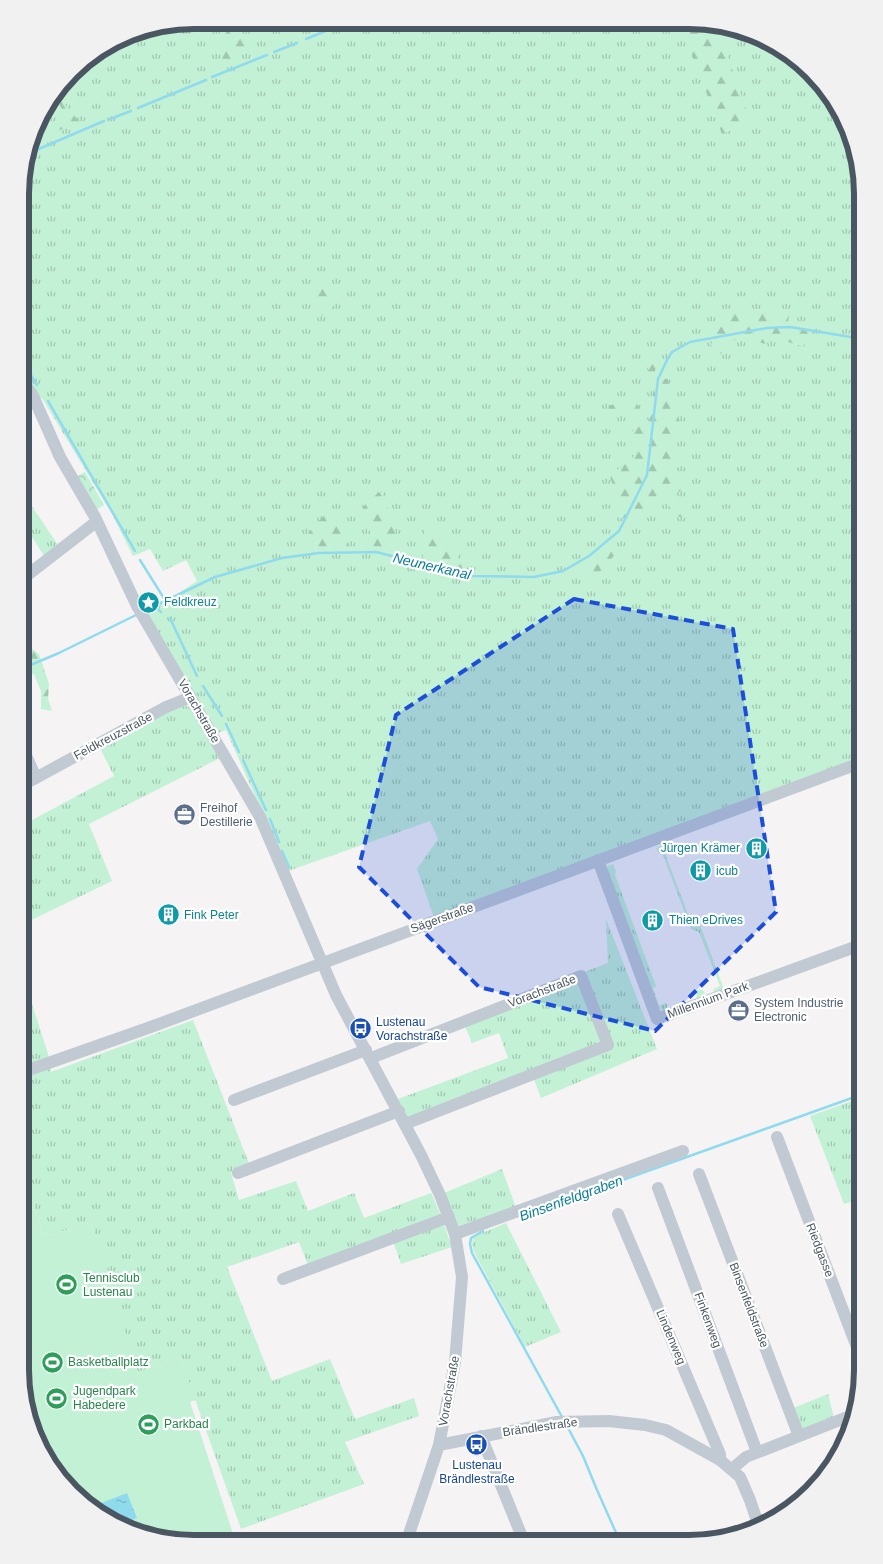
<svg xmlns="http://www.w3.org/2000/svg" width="883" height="1564" font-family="Arial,sans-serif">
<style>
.grass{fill:url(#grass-tufts)}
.forest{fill:url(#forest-firs)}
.park{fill:url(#park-crowns)}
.garden{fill:#c3f1d5}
.water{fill:url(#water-ripples)}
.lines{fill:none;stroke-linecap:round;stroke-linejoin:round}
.stream{stroke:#90daee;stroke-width:2.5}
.minor{stroke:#c1cad2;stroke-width:12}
.marked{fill:#1d4ed8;fill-opacity:0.2;stroke:#1d4ed8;stroke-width:4;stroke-dasharray:10 6;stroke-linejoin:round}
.labels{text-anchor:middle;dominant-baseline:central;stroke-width:4.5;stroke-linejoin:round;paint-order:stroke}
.culture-label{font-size:12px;fill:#0d838f;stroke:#fff;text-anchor:start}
.street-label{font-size:12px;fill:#4a5661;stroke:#fff}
.service-label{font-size:12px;fill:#4e5e75;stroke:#fff;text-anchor:start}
.transit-label{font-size:12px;fill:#164399;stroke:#fff;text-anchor:start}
.leisure-label{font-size:12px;fill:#27864d;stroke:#fff;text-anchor:start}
.water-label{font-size:14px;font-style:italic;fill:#0c7c9b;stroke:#fff}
.rim{fill:none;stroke:#4a5661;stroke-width:6}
</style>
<defs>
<pattern id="grass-tufts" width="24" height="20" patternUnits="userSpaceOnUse" patternTransform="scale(1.25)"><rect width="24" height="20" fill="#c3f1d5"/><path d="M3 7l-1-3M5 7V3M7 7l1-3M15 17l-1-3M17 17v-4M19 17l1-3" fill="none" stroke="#a0c6b0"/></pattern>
<pattern id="forest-firs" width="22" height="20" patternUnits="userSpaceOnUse" patternTransform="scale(1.25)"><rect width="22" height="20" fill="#c3f1d5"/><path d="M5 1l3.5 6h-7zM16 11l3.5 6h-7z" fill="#a0c6b0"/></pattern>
<pattern id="park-crowns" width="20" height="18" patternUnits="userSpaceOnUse" patternTransform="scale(1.25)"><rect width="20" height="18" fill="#c3f1d5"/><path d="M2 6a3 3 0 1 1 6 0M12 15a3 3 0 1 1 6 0" fill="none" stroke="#a0c6b0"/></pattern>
<pattern id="water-ripples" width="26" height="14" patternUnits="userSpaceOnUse" patternTransform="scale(1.25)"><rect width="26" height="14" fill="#90daee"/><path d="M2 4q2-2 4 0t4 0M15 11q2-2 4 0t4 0" fill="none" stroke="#78b4c4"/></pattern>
</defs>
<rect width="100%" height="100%" fill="#f5f3f3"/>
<path class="grass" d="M194,20L723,23L804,63L854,138L863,194V757L434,917L417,869L438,839L430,821L288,871L226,730L218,733L146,614L197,581L186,560L163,571L150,549L133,556L112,514L42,398L37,400L21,375V171L38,117L79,63L128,33Z
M21,490L60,548L46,559L21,520Z
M184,705L189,707L220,758L89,824L112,881L21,925V826L114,776L100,748L166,712Z
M662,846L693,927L700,925L725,992L713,993L714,989L720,986L699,932L691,929L663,855L659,853L656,848Z
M613,864L616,871L615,875L656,986L653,988L659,1006L666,1003L669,1009L697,999L696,991L700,989L704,991L705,996L663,1011L659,1008L607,870L608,866Z
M606,919L657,1049L541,1098L532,1074L408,1119L398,1099L508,1058L499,1033L472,1043L462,1019L608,963Z
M20,967L50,1060L51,1072L193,1020L250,1166L231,1173L239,1200L296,1181L308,1211L354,1193L364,1218L431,1193L441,1216L308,1265L299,1242L227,1267L272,1381L330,1359L355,1419L414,1398L419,1416L345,1442L364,1484L241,1529L180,1357L138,1372L122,1325L126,1324L91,1222L45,1237L20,1170Z
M863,1097V1177L861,1178L863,1183V1198L844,1204L810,1116Z
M502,1169L515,1205L514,1208L458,1226L444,1193Z
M443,1222L452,1247L401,1264L393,1241Z
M506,1223L561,1332L525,1347L474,1252L472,1244L473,1238L477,1235Z
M828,1394L834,1418L801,1431L791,1409Z"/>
<path class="forest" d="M225,20H235L233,26C239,31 249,44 250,51L224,62L220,54L224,48L220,40L226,33Z
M680,23H716L751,123L722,134Z
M58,91L62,101L78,120L77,123L35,140L32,135L61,127L69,120L54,96Z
M329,286L334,312L318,316L312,292Z
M775,309L789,315L788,324L808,332V341L803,346C790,344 777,334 765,344L757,341L752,333L725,344L721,354L710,347L720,321L729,311L739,312L750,322L758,318L763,312Z
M645,352L654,364L658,386L663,379H668L671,392L669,399L678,410L679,420L683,426L678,438L670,444C671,453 672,464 676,473C678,479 681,482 682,489L674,497L679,509L686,514L687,518L674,516L664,495L655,496C644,513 642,520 620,518C615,508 617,501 615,490C613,483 609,478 609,471L620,469L622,464L633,458L637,443L629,438L634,428L628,418L626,410L611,412L609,409V406L621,401L630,400L638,405L645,422L650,419L654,385L644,358Z
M382,491L403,555L374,547L363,507L378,493Z
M326,513H337L348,546L312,549C306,525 313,530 326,513Z
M424,528H429L439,541L449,534L463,569L421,560L427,548Z
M615,543L616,553L604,568L595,575H588L583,569L584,562L608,545Z
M31,648L39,654L49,684L48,699L52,711L41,709V691L34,674L21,675V653Z"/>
<path class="park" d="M85,472L104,505L94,511L75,477Z"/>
<path class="garden" d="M20,1170L45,1237L91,1222L127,1324L123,1326L138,1372L180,1357L196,1400L190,1402L236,1543L171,1542L88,1508L49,1467L29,1426L20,1370Z"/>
<path class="water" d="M127,1493L137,1518L124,1523L88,1508Z"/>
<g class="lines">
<path class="stream" d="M306,39L350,21
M274,52L297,43
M212,77L267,55
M138,108L206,80
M110,119L131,111
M27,154L104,121
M21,359L37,385
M48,401L135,551
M140,560L165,600
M154,606L161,612
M144,611L215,577L282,558L319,553L376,552L472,576L534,577L563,571L589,556L619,531L647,475L658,379L667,360L672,352L690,342L767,328L790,327L863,339
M170,618L197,676
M21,669L59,653L136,615
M203,686L222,716
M226,724L239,752
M243,760L266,810
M270,819L279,842
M282,851L289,867
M617,1182L863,1094
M483,1231L471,1238L470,1244L472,1253L562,1417
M567,1426L583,1456L597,1490L621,1544"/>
<path class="minor" d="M21,378L33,396L60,457L95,517L137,606L260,817L336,995L421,1155L440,1195L455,1234L462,1277L455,1362L439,1445L406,1543
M21,580L96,522
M21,744L36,778
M21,786L166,707L191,697
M598,860L657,1019L863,944
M371,1058L581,976L608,1045L405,1124
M20,1073L148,1028L863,762
M234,1100L366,1050
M777,1137L863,1363
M238,1173L399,1111
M699,1174L799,1436
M658,1188L757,1452
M618,1214L720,1454V1460
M455,1234L683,1151
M862,1242L863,1243
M283,1279L449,1217
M481,1436L525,1544
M439,1445L557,1422L609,1421L645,1425L666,1430L720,1460L740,1477L750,1500L759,1527
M732,1469L746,1457L855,1414"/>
</g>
<path class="marked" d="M574,599L733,629L776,912L655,1031L479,987L359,867L396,715Z"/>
<defs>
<symbol id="sight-disc" viewBox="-11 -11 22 22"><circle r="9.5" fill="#0f9aa8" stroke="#fff"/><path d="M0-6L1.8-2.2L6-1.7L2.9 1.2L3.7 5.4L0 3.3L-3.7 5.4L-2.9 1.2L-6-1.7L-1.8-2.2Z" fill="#fff"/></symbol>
<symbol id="office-disc" viewBox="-11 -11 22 22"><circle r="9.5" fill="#5c6f8a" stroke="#fff"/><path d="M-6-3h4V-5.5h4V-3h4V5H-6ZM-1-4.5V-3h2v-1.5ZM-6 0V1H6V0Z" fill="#fff"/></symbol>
<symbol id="building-disc" viewBox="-11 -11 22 22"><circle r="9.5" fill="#0f9aa8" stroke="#fff"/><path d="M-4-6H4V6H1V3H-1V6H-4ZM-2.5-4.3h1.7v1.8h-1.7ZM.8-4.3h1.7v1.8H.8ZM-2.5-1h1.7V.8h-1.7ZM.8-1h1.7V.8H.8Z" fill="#fff"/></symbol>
<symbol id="bus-disc" viewBox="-11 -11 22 22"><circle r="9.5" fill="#1a4fb4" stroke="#fff"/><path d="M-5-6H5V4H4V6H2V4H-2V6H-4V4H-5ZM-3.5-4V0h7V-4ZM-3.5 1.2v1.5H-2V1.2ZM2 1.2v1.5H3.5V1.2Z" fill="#fff"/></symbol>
<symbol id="stadium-disc" viewBox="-11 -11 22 22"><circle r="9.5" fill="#2e9e5b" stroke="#fff"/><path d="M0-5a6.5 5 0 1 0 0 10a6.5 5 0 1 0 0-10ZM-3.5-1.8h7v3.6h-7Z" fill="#fff"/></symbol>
</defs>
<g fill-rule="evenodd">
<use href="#sight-disc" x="136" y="590" width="25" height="25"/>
<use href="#office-disc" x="172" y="802" width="25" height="25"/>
<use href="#building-disc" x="744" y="836" width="25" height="25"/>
<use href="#building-disc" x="688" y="858" width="25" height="25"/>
<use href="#building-disc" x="156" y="902" width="25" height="25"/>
<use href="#building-disc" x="640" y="908" width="25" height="25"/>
<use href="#office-disc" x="726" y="998" width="25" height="25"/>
<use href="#bus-disc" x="348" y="1016" width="25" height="25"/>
<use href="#stadium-disc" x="54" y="1272" width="25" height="25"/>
<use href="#stadium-disc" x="40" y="1350" width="25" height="25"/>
<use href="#stadium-disc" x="44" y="1386" width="25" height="25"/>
<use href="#stadium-disc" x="136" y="1412" width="25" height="25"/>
<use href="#bus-disc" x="464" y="1432" width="25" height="25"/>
</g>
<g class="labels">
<g class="culture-label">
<text x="164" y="602">Feldkreuz</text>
<text x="740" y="848" text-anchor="end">Jürgen Krämer</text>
<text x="716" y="871">icub</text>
<text x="184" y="915">Fink Peter</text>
<text x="669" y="920">Thien eDrives</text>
</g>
<g class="street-label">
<text transform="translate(199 711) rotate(60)">Vorachstraße</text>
<text transform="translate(113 736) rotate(-28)">Feldkreuzstraße</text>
<text transform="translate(442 918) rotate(-20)">Sägerstraße</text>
<text transform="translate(542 991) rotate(-21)">Vorachstraße</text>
<text transform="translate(708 1000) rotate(-20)">Millennium Park</text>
<text transform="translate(820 1250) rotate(69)">Riedgasse</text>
<text transform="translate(749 1305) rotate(69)">Binsenfeldstraße</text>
<text transform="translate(708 1320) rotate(70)">Finkenweg</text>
<text transform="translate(671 1337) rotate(67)">Lindenweg</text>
<text transform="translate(449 1391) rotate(-80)">Vorachstraße</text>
<text transform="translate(540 1427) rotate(-8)">Brändlestraße</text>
</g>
<g class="service-label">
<text x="200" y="808">Freihof<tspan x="200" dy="14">Destillerie</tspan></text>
<text x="754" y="1003">System Industrie<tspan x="754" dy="14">Electronic</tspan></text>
</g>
<g class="transit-label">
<text x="376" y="1022">Lustenau<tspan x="376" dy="14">Vorachstraße</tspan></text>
<text x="477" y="1465" text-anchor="middle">Lustenau<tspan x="477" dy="14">Brändlestraße</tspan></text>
</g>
<g class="leisure-label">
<text x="83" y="1278">Tennisclub<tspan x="83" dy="14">Lustenau</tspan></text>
<text x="68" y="1362">Basketballplatz</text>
<text x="73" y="1391">Jugendpark<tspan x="73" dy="14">Habedere</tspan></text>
<text x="164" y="1424">Parkbad</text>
</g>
<g class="water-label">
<text transform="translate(432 566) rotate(13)">Neunerkanal</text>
<text transform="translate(571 1198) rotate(-20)">Binsenfeldgraben</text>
</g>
</g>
<path d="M0 0H883V1564H0ZM194 29H689A165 165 0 0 1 854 194V1370A165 165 0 0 1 689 1535H194A165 165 0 0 1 29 1370V194A165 165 0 0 1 194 29Z" fill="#f1f1f2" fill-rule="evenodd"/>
<path class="rim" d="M194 29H689A165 165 0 0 1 854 194V1370A165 165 0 0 1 689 1535H194A165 165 0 0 1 29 1370V194A165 165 0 0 1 194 29Z"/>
</svg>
